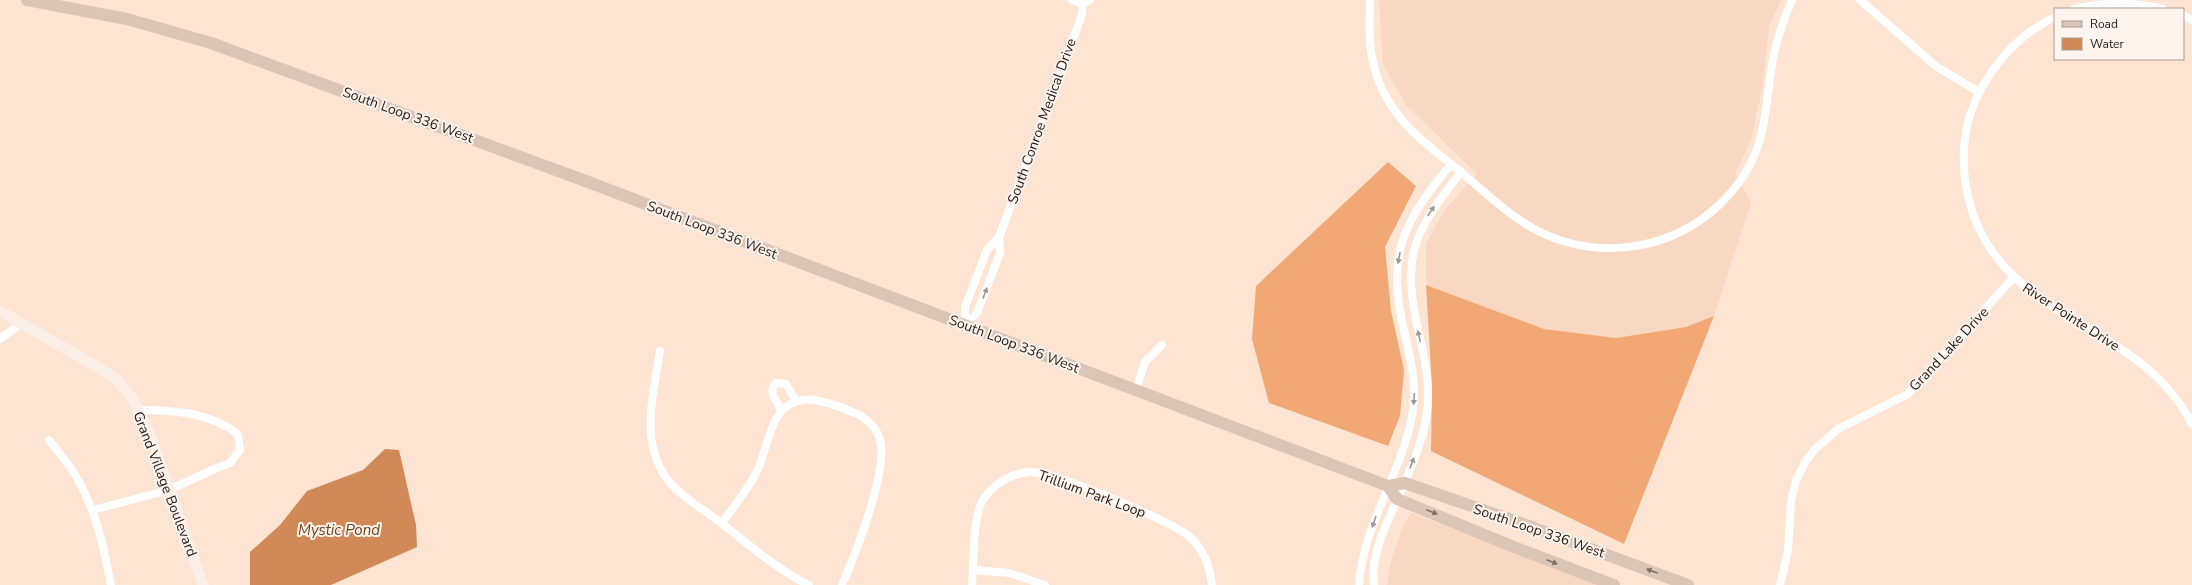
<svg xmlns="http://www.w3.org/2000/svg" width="2192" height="585" font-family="'Nunito Sans',sans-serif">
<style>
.built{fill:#f8d8c2}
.forest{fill:#f1a874}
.water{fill:#d18a57}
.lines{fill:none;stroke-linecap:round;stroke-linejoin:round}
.street{stroke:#fff;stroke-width:8}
.secondary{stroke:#fbefe7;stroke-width:11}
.primary{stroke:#dbc5b6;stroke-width:12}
.oneway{fill:#9b9794}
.oneway2{fill:#7e6e64}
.labels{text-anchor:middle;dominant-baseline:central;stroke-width:4;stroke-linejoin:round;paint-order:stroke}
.street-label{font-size:14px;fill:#201812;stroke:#fff5ee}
.water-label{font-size:15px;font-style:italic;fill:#6d3e18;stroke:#fff5ee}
</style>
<rect width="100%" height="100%" fill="#fde4d3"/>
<path class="built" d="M1379,0H1781L1769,26L1762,90L1751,140L1735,173L1751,203L1714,316L1686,327L1616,338L1544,329L1426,285V244L1443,212L1477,174L1406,105L1383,64Z
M1411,513L1601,585H1387L1390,565L1402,528Z"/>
<path class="forest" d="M1388,162L1416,186L1385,247L1391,311L1404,370L1400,416L1388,446L1269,403L1252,339L1256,286Z
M1426,285L1544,329L1616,338L1686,327L1714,316L1624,544L1431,451L1432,387Z"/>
<path class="water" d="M385,449L399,450L416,525L417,547L331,585H250V552L280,525L307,491L363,470Z"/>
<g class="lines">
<path class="street" d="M1072,0L1083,4L1090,0
M1370,0C1369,31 1368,60 1382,89C1400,127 1429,146 1461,172C1485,192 1510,217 1538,231C1598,261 1671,251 1720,204C1768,158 1763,118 1773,58C1777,38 1784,19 1792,0
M1860,0L1937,67L1979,92
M2074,9C2101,2 2136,2 2163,9
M2183,15L2192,20
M2055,17C2015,36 1984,73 1970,115C1962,140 1962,170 1968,196C1996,322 2139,318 2192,424
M965,325L977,313L1000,253L999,237L1082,15L1083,4
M965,325V307L987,250L999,237
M0,339L22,323
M660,351C653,396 638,447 672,485C687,501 708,512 725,526C752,547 778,570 809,585
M1136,390L1145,362L1162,345
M782,411C777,402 767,391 776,383L786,384L796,401
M49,440C59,453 71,466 78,480C97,513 104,549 111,585
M93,510L169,490L212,470L230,463L240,450L238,434C210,412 172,410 137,410
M722,523C734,506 748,490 757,471C766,452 770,420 785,408C801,394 819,400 837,406C854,412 872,418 879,437C891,465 855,555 842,585
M974,570L1009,573L1045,585
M972,585C974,563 972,516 984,498C995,483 1012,473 1030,472C1050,470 1174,522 1190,537C1204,550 1210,566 1212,585
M1359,585C1363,526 1399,477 1411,421C1418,391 1412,364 1405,335C1386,255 1401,225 1451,164
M1374,585C1369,552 1393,511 1405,482C1414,462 1422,440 1426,419C1431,391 1426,365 1420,338C1401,258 1411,235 1461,172
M1780,585L1788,551L1791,501L1796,481L1805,462L1815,449L1838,429L1908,394L2013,278"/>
<path class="secondary" d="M0,311L104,371L118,381L131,397L149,432L203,585"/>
<path class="primary" d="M27,0L127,19L211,43L583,180L1388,486L1405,483L1532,527L1688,585
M1388,486L1397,499L1514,547L1614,585"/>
</g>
<defs><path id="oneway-solid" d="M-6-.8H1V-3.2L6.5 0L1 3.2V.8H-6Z"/></defs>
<g class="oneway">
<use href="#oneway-solid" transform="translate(1431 211) rotate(-56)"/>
<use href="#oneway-solid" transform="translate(1399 258) rotate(101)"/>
<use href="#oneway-solid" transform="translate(985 293) rotate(-70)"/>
<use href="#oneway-solid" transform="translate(1419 336) rotate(-103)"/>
<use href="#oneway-solid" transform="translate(1414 399) rotate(94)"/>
<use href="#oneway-solid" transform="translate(1412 463) rotate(-70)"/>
<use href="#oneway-solid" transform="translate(1374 522) rotate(109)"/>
</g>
<g class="oneway2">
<use href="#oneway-solid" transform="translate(1432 512) rotate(22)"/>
<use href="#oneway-solid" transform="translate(1552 562) rotate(21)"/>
<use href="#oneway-solid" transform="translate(1652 571) rotate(-160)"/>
</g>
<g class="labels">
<g class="street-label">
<text transform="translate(408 115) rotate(20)">South Loop 336 West</text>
<text transform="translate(1042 121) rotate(-70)">South Conroe Medical Drive</text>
<text transform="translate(712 230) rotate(21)">South Loop 336 West</text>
<text transform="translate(2071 317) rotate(33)">River Pointe Drive</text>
<text transform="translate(1014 344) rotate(21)">South Loop 336 West</text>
<text transform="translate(1949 349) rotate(-47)">Grand Lake Drive</text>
<text transform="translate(165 484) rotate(69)">Grand Village Boulevard</text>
<text transform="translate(1092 494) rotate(20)">Trillium Park Loop</text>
<text transform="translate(1539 531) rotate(19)">South Loop 336 West</text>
</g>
<g class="water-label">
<text x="339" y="530">Mystic Pond</text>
</g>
</g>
<rect x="2054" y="8" width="130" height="52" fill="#fff5ee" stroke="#a69d96"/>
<rect x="2062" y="21" width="20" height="6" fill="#dbc5b6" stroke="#a69d96"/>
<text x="2090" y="28" font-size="12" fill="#201812">Road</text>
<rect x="2062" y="38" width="20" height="12" fill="#d18a57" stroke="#a69d96"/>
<text x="2090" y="48" font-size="12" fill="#201812">Water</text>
</svg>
